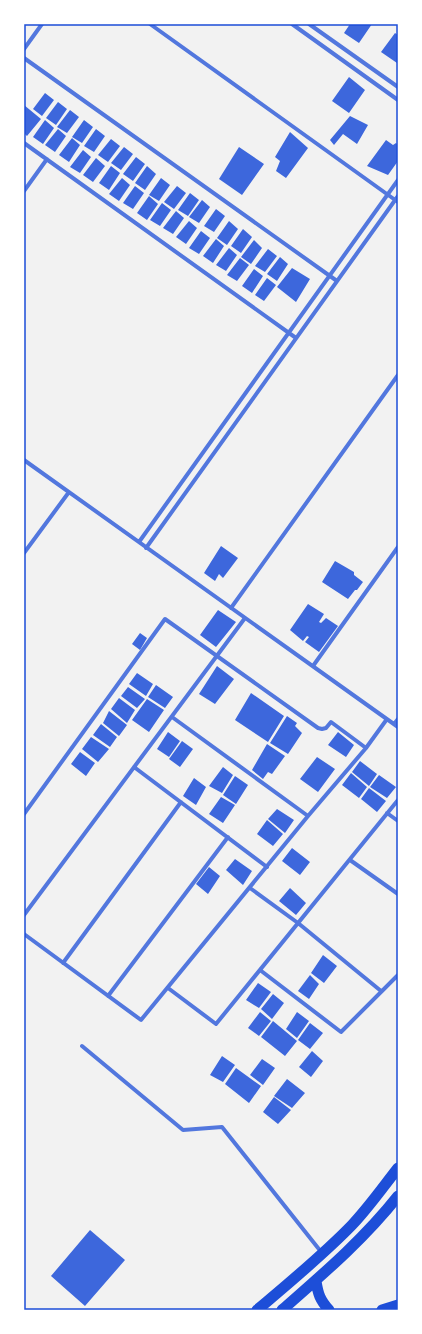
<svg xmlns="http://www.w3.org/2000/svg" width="422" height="1334" font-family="Poppins,sans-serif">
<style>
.building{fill:#3d67dc}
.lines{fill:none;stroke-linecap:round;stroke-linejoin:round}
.minor{stroke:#5277de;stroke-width:4}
.trunk{stroke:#1d4ed8;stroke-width:11}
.neatline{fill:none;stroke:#1d4ed8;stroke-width:1.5}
</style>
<rect width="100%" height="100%" fill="#f2f2f2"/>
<path class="building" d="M350,24H372L359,43L344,33Z
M395,33L398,35L397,63L381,52Z
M349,77L365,90L349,113L332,101Z
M45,93L54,100L42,116L33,109Z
M58,102L67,109L56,125L46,118Z
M24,105L41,119L27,136L24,133Z
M70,110L79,117L67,133L57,127Z
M350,116L368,125L357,144L343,134L334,145L330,140Z
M45,120L54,128L43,144L33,137Z
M84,120L93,127L82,143L72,137Z
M58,129L66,136L55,152L45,145Z
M96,129L105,136L94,152L84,146Z
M290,132L308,148L286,178L276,171L280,161L275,157Z
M72,138L80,145L69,162L59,155Z
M111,139L120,146L108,162L98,155Z
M386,140L393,145L396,143L398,145V161L388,175L367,166Z
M124,147L133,154L121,170L111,163Z
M239,147L264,164L242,195L219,179Z
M83,150L91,157L80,173L70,167Z
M136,157L145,164L133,181L123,174Z
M96,158L105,166L93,182L83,175Z
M111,166L120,173L109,190L99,183Z
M147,166L156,174L145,190L135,183Z
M122,178L130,185L119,201L109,194Z
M161,178L170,185L159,201L149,195Z
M135,186L144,193L133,209L123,203Z
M177,186L186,193L174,209L164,202Z
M190,193L199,200L188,216L178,210Z
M149,196L158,204L147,220L137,213Z
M202,200L210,207L199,223L189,217Z
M162,203L171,210L160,226L150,220Z
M216,209L225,216L214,232L204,226Z
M176,211L184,218L173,234L163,228Z
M189,221L197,228L186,244L176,237Z
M229,221L238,229L227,245L217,238Z
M243,229L252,237L241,253L231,246Z
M201,231L210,238L199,254L189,248Z
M216,239L224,246L213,263L203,256Z
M254,240L262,248L251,264L241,257Z
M229,248L237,255L226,271L216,265Z
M268,249L277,256L265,272L255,266Z
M280,257L288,264L277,281L267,274Z
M240,258L249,265L237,281L227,275Z
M292,268L310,279L296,302L277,287Z
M254,269L263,276L252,293L242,286Z
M267,278L276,285L264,301L255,295Z
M221,546L238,558L223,578L219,574L215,581L204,573Z
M335,561L354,572V575L363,582L357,590H355L348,599L322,582Z
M308,604L324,614L319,622L321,623L326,618L338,626L319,652L305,642L309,637L307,636L303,641L290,630Z
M218,610L236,622L216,647L200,635Z
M140,633L147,638L140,650L132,644Z
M217,666L234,679L215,704L199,694Z
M137,673L153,684L146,696L129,684Z
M156,685L173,697L165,708L148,697Z
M128,687L145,699L137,708L121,696Z
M251,693L284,716L268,742L235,720Z
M119,698L135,710L127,723L111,709Z
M147,699L164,710L149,732L132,720Z
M109,711L127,725L119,736L103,723Z
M287,716L297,723L295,726L302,733L288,754L270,743Z
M101,724L117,737L110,747L93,735Z
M168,732L180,741L169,757L157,749Z
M338,732L354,745L346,757L328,745Z
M91,737L109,749L98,762L82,749Z
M182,741L193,749L180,767L169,759Z
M267,744L285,756L272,774L268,772L263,779L252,770Z
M80,752L95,763L86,776L71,764Z
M317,757L335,769L318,792L300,779Z
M360,761L377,774L369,786L352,772Z
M223,767L233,775L222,793L209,786Z
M351,773L367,787L359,798L342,785Z
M379,775L396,787L387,798L370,787Z
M235,776L248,785L236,804L223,795Z
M194,778L206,787L196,805L183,796Z
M369,788L386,801L377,812L361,799Z
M221,797L235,805L223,823L209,814Z
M277,809L294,820L285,833L268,819Z
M267,820L283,834L273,846L257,834Z
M292,848L310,862L300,875L282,861Z
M235,859L252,871L243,885L226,870Z
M209,867L220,876L208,894L196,884Z
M290,888L306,903L296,915L279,901Z
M323,955L337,966L324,983L311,973Z
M310,975L319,984L309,999L298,991Z
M258,983L271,992L259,1008L246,1000Z
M273,994L284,1003L272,1019L261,1009Z
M260,1012L271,1021L259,1036L248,1028Z
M297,1012L309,1021L297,1038L286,1029Z
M273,1021L297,1041L285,1056L261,1037Z
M310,1023L323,1033L310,1049L298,1040Z
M312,1051L323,1061L311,1077L299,1067Z
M222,1056L235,1065L223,1082L210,1075Z
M262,1059L275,1068L263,1085L250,1075Z
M236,1068L261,1086L249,1103L225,1084Z
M287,1079L305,1093L292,1108L274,1096Z
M274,1097L291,1110L278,1124L263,1112Z
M90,1230L125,1260L85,1306L51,1276Z"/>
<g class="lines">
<path class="minor" d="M150,24L398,202
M292,24L398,100
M309,24L398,87
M24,49L42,24
M24,58L337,281
M24,143L296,338
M24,191L47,159
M24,460L398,727
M139,542L398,180
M146,548L398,196
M24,553L69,492
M231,608L398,375
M313,666L398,547
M172,717L308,816
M394,724L398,719
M134,767L267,867
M387,813L398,821
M24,814L165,619L318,728L322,729L326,728L331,722L366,748
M350,860L398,894
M250,888L298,923L381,991
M24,915L245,618
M24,934L141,1020L308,816L366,748L387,719
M63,963L181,802
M260,970L341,1032L398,975
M168,988L216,1024L398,800
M108,996L228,837
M82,1046L183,1130L222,1127L322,1253"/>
<path class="trunk" d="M316,1281C318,1294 320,1300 329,1310
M257,1310C289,1283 323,1255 352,1225C369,1207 383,1187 398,1168
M282,1310C323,1274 364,1239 398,1196
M382,1310L398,1305"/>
</g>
<rect width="422" height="1334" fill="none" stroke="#ffffff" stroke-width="50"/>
<rect x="25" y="25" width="372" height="1284" class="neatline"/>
</svg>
